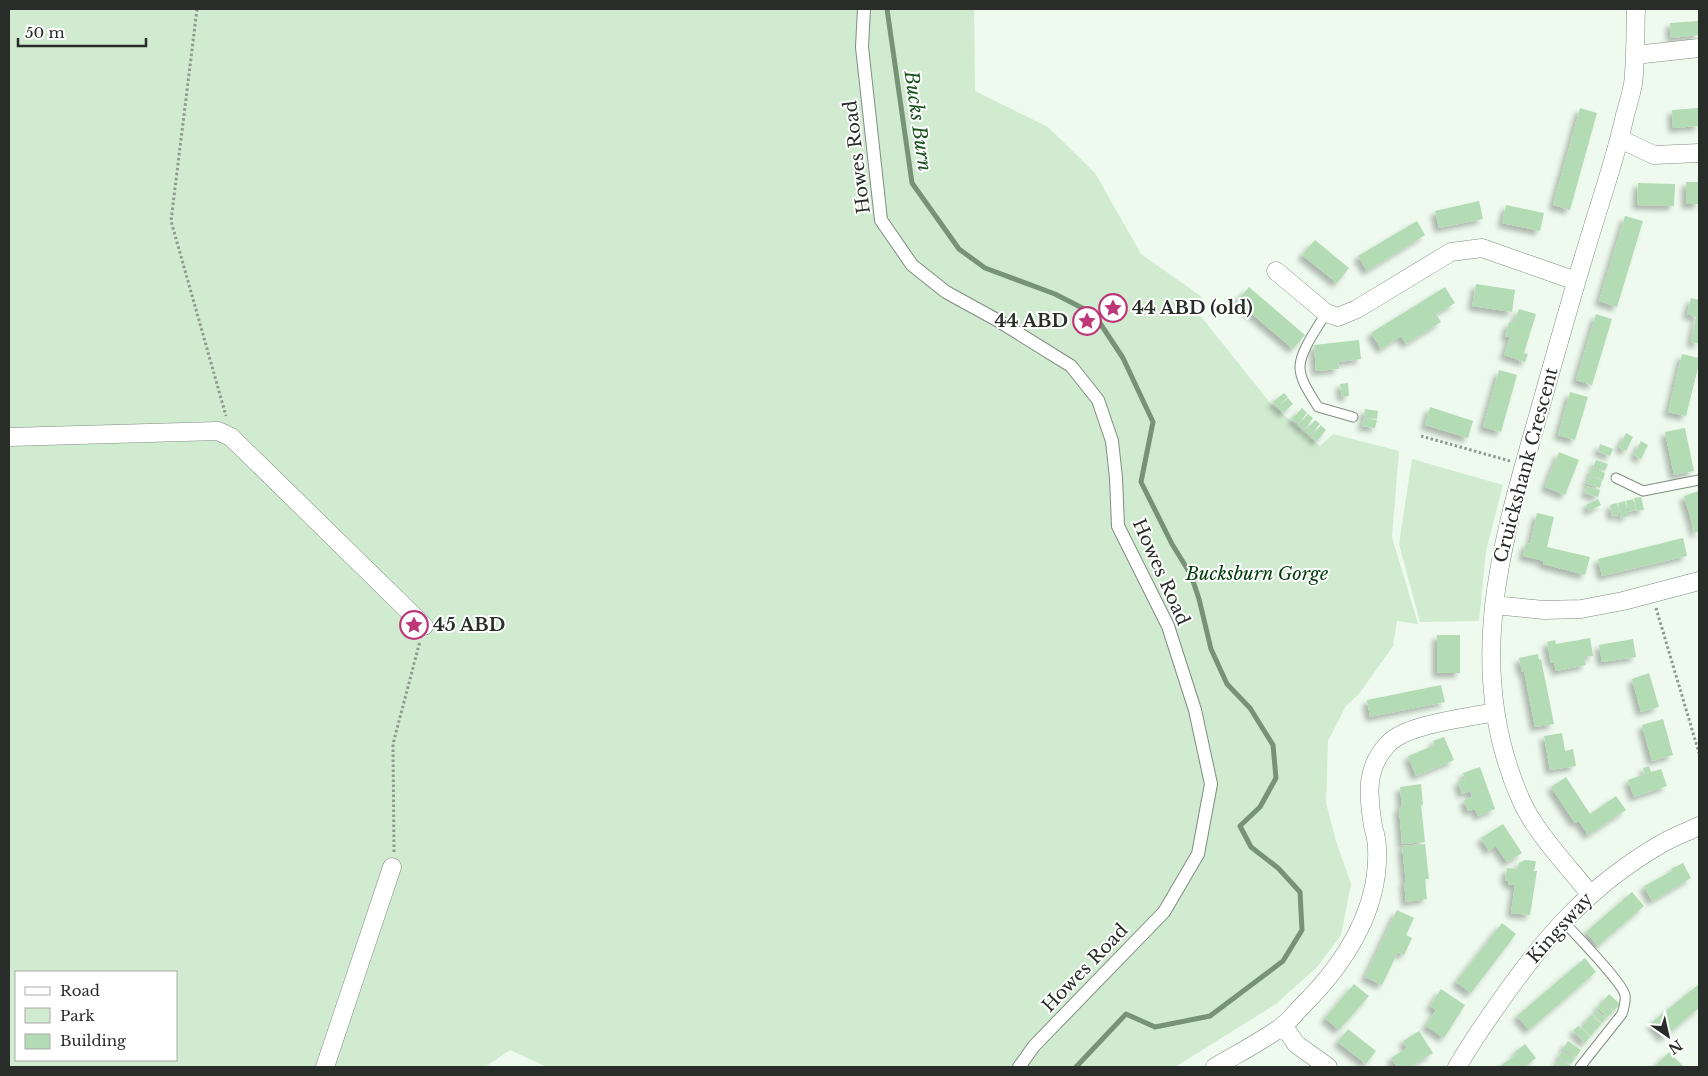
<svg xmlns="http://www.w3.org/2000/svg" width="1708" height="1076" font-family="'Libre Baskerville',serif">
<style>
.green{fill:#d0ebd0;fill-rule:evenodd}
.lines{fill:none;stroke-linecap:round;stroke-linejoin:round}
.stream{stroke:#769277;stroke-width:5}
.building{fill:#b3dbb4;filter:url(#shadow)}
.service-casing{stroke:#818d81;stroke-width:11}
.pedestrian-casing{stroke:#818d81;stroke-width:14}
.minor-casing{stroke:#818d81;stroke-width:19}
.path{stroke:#909990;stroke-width:3;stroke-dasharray:2.5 2.5;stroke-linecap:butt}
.service{stroke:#fff;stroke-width:9}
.pedestrian{stroke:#fff;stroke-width:12}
.minor{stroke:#fff;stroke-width:18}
.labels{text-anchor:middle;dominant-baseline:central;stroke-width:4;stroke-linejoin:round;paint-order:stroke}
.street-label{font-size:18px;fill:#292d29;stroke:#fff}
.poi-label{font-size:18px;font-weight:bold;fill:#292d29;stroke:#fff;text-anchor:start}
.park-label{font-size:18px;font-style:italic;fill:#003c09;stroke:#fff}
.water-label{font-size:19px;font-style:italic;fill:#1a5220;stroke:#fff}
</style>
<defs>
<filter id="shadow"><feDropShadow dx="-4.5" dy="4.5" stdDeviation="2.5" flood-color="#0004"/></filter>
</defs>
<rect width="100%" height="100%" fill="#edfaed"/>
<path class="green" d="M9,9H974L975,91L1048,127L1095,173L1141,254L1202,297L1190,311L1199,314L1271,404L1320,446L1333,434L1399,451L1392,537L1418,624L1397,621L1393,646L1359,694L1346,706L1328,741L1326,803L1336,841L1351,884L1341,935L1318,966L1276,1004L1175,1067H547L510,1050L485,1067H9ZM16,972H176V1060H16Z
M1412,459L1503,485L1486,551L1479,621L1420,622L1399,544Z"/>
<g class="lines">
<path class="stream" d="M887,9L912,183L959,249L985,268L1055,294L1094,314L1123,358L1153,422L1141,482L1172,544L1191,575L1199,599L1211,649L1227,684L1250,708L1273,745L1276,778L1260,807L1240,826L1251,847L1278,868L1300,892L1302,930L1283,961L1210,1016L1155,1027L1126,1014L1076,1067"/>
</g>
<path class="building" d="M1699,21V35L1671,38L1670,23Z
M1580,108L1597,113L1570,210L1553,205Z
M1699,108V126L1673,128L1672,110Z
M1686,182H1699V204H1686Z
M1638,183L1675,184L1674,206L1637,205Z
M1479,201L1483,219L1439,228L1435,211Z
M1506,205L1544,213L1540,231L1502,223Z
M1625,216L1643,221L1617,307L1599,301Z
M1417,221L1425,235L1367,271L1358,256Z
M1315,240L1349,268L1337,283L1302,255Z
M1476,284L1515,290L1512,312L1472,306Z
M1249,287L1305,335L1293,349L1237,301Z
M1445,287L1455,303L1436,314L1441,322L1406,344L1401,336L1381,349L1371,333Z
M1691,298L1699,300V344L1691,342L1696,317L1687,314Z
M1519,309L1536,314L1524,353L1528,354L1525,362L1504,355L1510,337L1505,336L1509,322L1514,323Z
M1596,314L1612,319L1592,385L1576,380Z
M1359,340L1361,359L1338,362L1339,369L1316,371L1314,345Z
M1682,354L1699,358V364L1686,416L1668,412Z
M1499,370L1517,375L1501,432L1483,427Z
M1348,383L1349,396L1342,397L1340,384Z
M1570,392L1588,397L1575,440L1558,435Z
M1284,393L1288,397L1277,407L1273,402Z
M1288,398L1293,404L1283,413L1278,407Z
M1430,407L1473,421L1468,438L1425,425Z
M1302,408L1307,413L1298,424L1292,419Z
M1365,409L1378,411L1377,419L1364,417Z
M1308,414L1313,418L1304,430L1298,425Z
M1364,418L1377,420L1375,428L1362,426Z
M1315,420L1320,424L1310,435L1305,431Z
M1321,425L1326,430L1317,441L1311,437Z
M1685,428L1694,471L1674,475L1665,432Z
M1626,433L1633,437L1626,451L1619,447Z
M1641,441L1648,445L1641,459L1634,455Z
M1600,444L1613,449L1610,456L1598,451Z
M1559,452L1579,460L1565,495L1545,487Z
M1596,460L1608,464L1605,471L1593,467Z
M1592,468L1605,473L1603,480L1590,475Z
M1589,476L1602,480L1600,488L1587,484Z
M1587,486L1600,490L1598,497L1585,493Z
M1699,491V531L1695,533L1684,496Z
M1641,497L1644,510L1637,511L1634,498Z
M1598,499L1601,505L1589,511L1586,505Z
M1633,499L1636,510L1629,512L1626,501Z
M1625,501L1628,516L1621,518L1618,503Z
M1617,503L1619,515L1612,516L1610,505Z
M1537,513L1554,517L1547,547L1590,557L1585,575L1543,564L1544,561L1523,556L1526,543L1530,544Z
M1683,538L1687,556L1602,576L1598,559Z
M1437,635H1460V673H1437Z
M1590,638L1593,656L1584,657L1586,665L1556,671L1554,662L1551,663L1547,642L1555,640L1556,644Z
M1633,639L1636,657L1602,662L1599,645Z
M1538,654L1539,660L1541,659L1554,724L1535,727L1524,671L1522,672L1519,658Z
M1649,673L1659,707L1641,712L1632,679Z
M1441,685L1445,702L1370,717L1367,700Z
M1663,719L1673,755L1652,761L1642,725Z
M1562,733L1565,751L1573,749L1576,766L1550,770L1544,736Z
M1444,737L1454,760L1416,776L1408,756L1435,745L1433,741Z
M1649,766L1651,772L1661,769L1667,786L1634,797L1628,780L1645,774L1643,768Z
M1480,767L1495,809L1478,816L1475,809L1468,811L1464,800L1472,797L1470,791L1462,794L1458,781L1465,779L1463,773Z
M1566,777L1590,814L1616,796L1626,810L1588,835L1579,821L1575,823L1551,787Z
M1421,784L1423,805H1421L1425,842L1402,844L1399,807H1402L1400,787Z
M1503,824L1522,853L1507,862L1496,846L1489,851L1481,838Z
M1425,844L1429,879H1425L1427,899L1406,902L1404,882H1406L1402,846Z
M1525,860L1536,861L1534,871H1537L1530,915L1511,913L1515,885L1508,884L1509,881L1505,880L1507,868L1518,869L1519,863Z
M1683,863L1691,878L1652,901L1644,886L1672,871L1671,869Z
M1632,892L1644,906L1598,946L1586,932Z
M1397,910L1414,918L1406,935L1412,938L1404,955L1398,952L1382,985L1365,977Z
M1502,923L1516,934L1471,993L1456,982Z
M1585,958L1596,972L1529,1030L1517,1016Z
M1354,984L1369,996L1339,1030L1325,1018Z
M1699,984V1008L1663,1038L1651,1023Z
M1441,989L1465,1005L1444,1038L1426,1026L1436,1010L1430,1006Z
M1609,994L1620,1004L1614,1011L1603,1001Z
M1602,1002L1613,1012L1607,1017L1597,1007Z
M1596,1010L1606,1018L1602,1023L1592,1014Z
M1591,1015L1601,1024L1596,1030L1586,1020Z
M1586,1022L1595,1031L1591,1036L1581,1027Z
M1578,1026L1590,1037L1585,1043L1573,1031Z
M1348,1029L1376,1051L1366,1064L1338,1042Z
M1419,1031L1433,1053L1410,1067H1397L1391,1058L1407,1048L1403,1041Z
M1568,1041L1581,1050L1576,1057L1563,1049Z
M1525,1044L1536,1058L1525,1067H1499L1517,1054L1515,1052Z
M1562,1051L1575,1058L1571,1064L1559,1057Z
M1669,1052L1683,1066L1681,1067H1654Z
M1559,1059L1570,1065L1569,1067H1560L1556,1064Z"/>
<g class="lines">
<defs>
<path id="service" d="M1326,313C1318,327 1300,351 1300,367C1300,381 1311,395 1318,407L1353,417
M1616,478L1643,491L1699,480
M1563,921C1575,934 1622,982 1625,995C1626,1002 1624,1008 1622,1014L1580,1067"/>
<path id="pedestrian" d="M864,9L862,47L881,220L912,265L946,292L997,320L1071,366L1098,400L1112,441L1116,478L1118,526L1168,626L1195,710L1211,784L1198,854L1164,912L1034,1046L1019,1067"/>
<path id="minor" d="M1635,55L1699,48
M1620,139L1654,155L1699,153
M1276,271L1326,313L1338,317L1357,309L1451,252L1482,248L1576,281
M9,437L218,431L231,437L424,626
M1494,605L1544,610L1581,609L1623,601L1699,581
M1590,894C1568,866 1535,832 1521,800C1463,669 1501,545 1538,416C1556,352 1574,287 1594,223C1605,187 1617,152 1625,115C1628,105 1631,94 1633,84C1636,59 1635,34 1636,9
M1283,1025L1296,1044L1328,1067
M325,1067L392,867
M1215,1067C1237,1054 1262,1041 1283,1026C1290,1020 1297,1011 1304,1004C1345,963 1380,909 1377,848C1377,841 1375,833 1373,826C1368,795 1365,768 1388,744C1406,724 1467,718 1495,712
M1457,1067C1470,1045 1484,1024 1499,1003C1545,937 1590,885 1661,844C1673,837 1687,832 1699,826"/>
</defs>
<use href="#service" class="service-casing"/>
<use href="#pedestrian" class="pedestrian-casing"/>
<use href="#minor" class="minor-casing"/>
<path class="path" d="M197,9L171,221L226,416
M1421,436L1510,461
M1656,608L1699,753
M394,852L393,744L420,641"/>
<use href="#service" class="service"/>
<use href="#pedestrian" class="pedestrian"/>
<use href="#minor" class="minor"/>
</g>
<defs>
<symbol id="sight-ring" viewBox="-11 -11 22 22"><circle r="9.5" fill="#fff" stroke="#bd3778" stroke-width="1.5"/><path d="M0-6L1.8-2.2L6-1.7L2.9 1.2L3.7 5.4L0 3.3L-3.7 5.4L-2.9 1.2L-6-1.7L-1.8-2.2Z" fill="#bd3778"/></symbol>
</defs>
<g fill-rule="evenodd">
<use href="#sight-ring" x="1097" y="292" width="32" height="32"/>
<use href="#sight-ring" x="1071" y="305" width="32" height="32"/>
<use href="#sight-ring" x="398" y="609" width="32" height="32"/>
</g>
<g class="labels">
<g class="street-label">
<text transform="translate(857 157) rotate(-97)">Howes Road</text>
<text transform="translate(1526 465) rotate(-75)">Cruickshank Crescent</text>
<text transform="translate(1161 572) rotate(66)">Howes Road</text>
<text transform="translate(1560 928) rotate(-48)">Kingsway</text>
<text transform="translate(1085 968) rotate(-46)">Howes Road</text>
</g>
<g class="poi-label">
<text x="1132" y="308">44 ABD (old)</text>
<text x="1068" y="321" text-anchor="end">44 ABD</text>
<text x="433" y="625">45 ABD</text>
</g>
<g class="park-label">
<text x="1257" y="574">Bucksburn Gorge</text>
</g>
<g class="water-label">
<text transform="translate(918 121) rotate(82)">Bucks Burn</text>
</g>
</g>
<rect width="1708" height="1076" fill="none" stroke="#292d29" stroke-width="20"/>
<rect x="15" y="971" width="162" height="90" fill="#ffffff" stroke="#a9aba9"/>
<rect x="25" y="987" width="25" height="8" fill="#ffffff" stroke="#a9aba9"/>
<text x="60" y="996" font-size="15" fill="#292d29">Road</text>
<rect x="25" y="1008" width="25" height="15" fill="#d0ebd0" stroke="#a9aba9"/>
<text x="60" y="1021" font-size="15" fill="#292d29">Park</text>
<rect x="25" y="1034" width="25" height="15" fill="#b3dbb4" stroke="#a9aba9"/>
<text x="60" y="1046" font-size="15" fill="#292d29">Building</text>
<g transform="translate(1668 1036) rotate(146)" stroke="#ffffff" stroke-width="4" paint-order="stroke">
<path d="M0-4L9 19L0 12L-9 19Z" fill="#292d29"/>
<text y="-8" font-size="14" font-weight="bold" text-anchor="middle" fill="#292d29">N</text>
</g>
<path d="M18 38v8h128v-8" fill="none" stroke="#292d29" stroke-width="2.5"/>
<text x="25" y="38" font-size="15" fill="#292d29" stroke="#ffffff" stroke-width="4" paint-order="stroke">50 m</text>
</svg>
